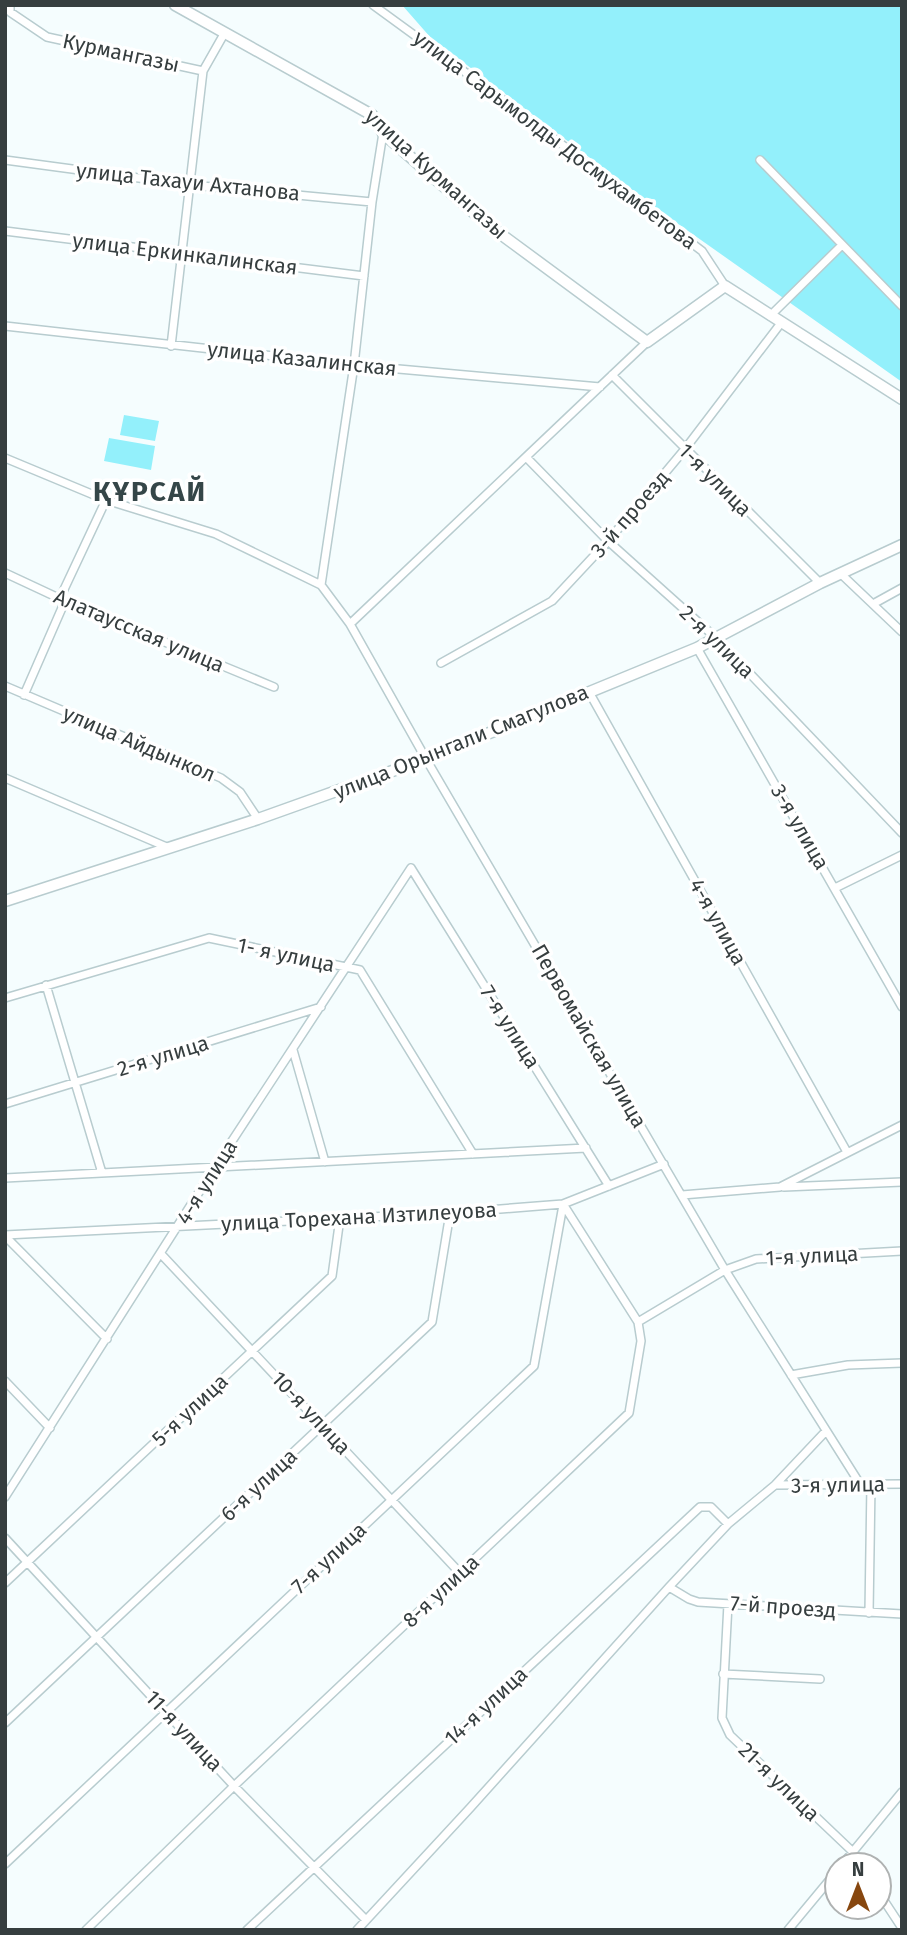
<svg xmlns="http://www.w3.org/2000/svg" width="907" height="1935" font-family="'Fira Sans',sans-serif">
<style>
.green{fill:#93f0fb}
.lines{fill:none;stroke-linecap:round;stroke-linejoin:round}
.street-casing{stroke:#b8cccf;stroke-width:10}
.secondary-casing{stroke:#b8cccf;stroke-width:13}
.street{stroke:#fff;stroke-width:7}
.secondary{stroke:#fff;stroke-width:10}
.labels{text-anchor:middle;dominant-baseline:central;stroke-width:7;stroke-linejoin:round;paint-order:stroke}
.street-label{font-size:21px;fill:#363e3f;stroke:#fff}
.district-label{font-size:28px;font-weight:bold;letter-spacing:2px;fill:#354648;stroke:#fff}
</style>
<rect width="100%" height="100%" fill="#f5fdfe"/>
<path class="green" d="M402,5H902V382L667,216L431,38Z
M124,415L159,421L155,441L120,435Z
M109,438L155,446L151,470L104,461Z"/>
<g class="lines">
<defs>
<path id="street" d="M10,5V12L47,37L203,71
M373,5L506,102L702,251L725,286
M5,160L191,185L372,202
M760,160L902,306
M5,231L364,276
M770,316L842,245
M5,326L354,365L600,387
M171,346L203,71L224,34
M612,375L820,583
M526,457L608,541L716,638L902,833
M5,458L106,500L216,534L321,585L350,624L426,759L725,1270L860,1484
M5,573L65,601L274,687
M840,573L902,632
M321,585L354,365L372,202L383,133
M60,598L106,500
M873,604L902,588
M350,624L647,342
M697,648L902,1007
M441,663L552,601L608,541L685,449L781,323
M5,686L221,778L240,792L258,819
M589,692L847,1152
M24,695L65,601
M5,778L169,848
M835,888L902,855
M46,985L102,1173
M5,998L209,938L360,970L473,1154
M293,1050L325,1162
M5,1104L321,1007
M5,1178L586,1148
M784,1187L902,1182
M682,1195L780,1187L902,1125
M5,1235L450,1213L563,1204L664,1164
M5,1236L107,1339
M161,1254L460,1573
M638,1322L725,1270L756,1259L902,1251
M791,1375L848,1365L902,1363
M5,1381L50,1428
M775,1485L902,1484
M5,1497L215,1167L411,868L609,1186
M5,1538L234,1786L366,1920
M5,1583L332,1276L340,1218
M669,1587L689,1599L698,1602L902,1614
M728,1604L722,1718L730,1735L853,1852L861,1865
M869,1613L871,1484
M723,1674L820,1679
M5,1723L432,1322L450,1213
M5,1864L534,1366L563,1205
M842,1865L902,1792
M879,1893L902,1928
M86,1930L234,1786L629,1413L641,1341L638,1322L563,1204
M247,1930L700,1507H711L728,1524
M357,1930L470,1808L669,1587L728,1524L775,1485L826,1431
M788,1930L837,1871"/>
<path id="secondary" d="M175,5L372,115L383,133L487,224L647,342L725,286L902,399
M5,901L258,819L426,759L697,648L820,583L902,545"/>
</defs>
<use href="#street" class="street-casing"/>
<use href="#secondary" class="secondary-casing"/>
<use href="#street" class="street"/>
<use href="#secondary" class="secondary"/>
</g>
<g class="labels">
<g class="street-label">
<text transform="translate(121 53) rotate(12)">Курмангазы</text>
<text transform="translate(555 140) rotate(37)">улица Сарымолды Досмухамбетова</text>
<text transform="translate(436 174) rotate(42)">улица Курмангазы</text>
<text transform="translate(188 182) rotate(6)">улица Тахауи Ахтанова</text>
<text transform="translate(185 254) rotate(7)">улица Еркинкалинская</text>
<text transform="translate(302 359) rotate(6)">улица Казалинская</text>
<text transform="translate(715 480) rotate(45)">1-я улица</text>
<text transform="translate(630 514) rotate(-49)">3-й проезд</text>
<text transform="translate(139 631) rotate(23)">Алатаусская улица</text>
<text transform="translate(717 642) rotate(44)">2-я улица</text>
<text transform="translate(461 742) rotate(-22)">улица Орынгали Смагулова</text>
<text transform="translate(139 744) rotate(23)">улица Айдынкол</text>
<text transform="translate(800 827) rotate(60)">3-я улица</text>
<text transform="translate(718 922) rotate(61)">4-я улица</text>
<text transform="translate(286 955) rotate(12)">1- я улица</text>
<text transform="translate(510 1027) rotate(58)">7-я улица</text>
<text transform="translate(589 1036) rotate(60)">Первомайская улица</text>
<text transform="translate(163 1056) rotate(-17)">2-я улица</text>
<text transform="translate(207 1182) rotate(-58)">4-я улица</text>
<text transform="translate(359 1217) rotate(-3)">улица Торехана Изтилеуова</text>
<text transform="translate(812 1256) rotate(-3)">1-я улица</text>
<text transform="translate(190 1410) rotate(-43)">5-я улица</text>
<text transform="translate(311 1413) rotate(47)">10-я улица</text>
<text transform="translate(259 1485) rotate(-43)">6-я улица</text>
<text transform="translate(838 1485) rotate(-1)">3-я улица</text>
<text transform="translate(329 1558) rotate(-43)">7-я улица</text>
<text transform="translate(441 1591) rotate(-43)">8-я улица</text>
<text transform="translate(783 1607) rotate(4)">7-й проезд</text>
<text transform="translate(486 1706) rotate(-43)">14-я улица</text>
<text transform="translate(184 1731) rotate(47)">11-я улица</text>
<text transform="translate(779 1782) rotate(44)">21-я улица</text>
</g>
<g class="district-label">
<text x="150" y="491">ҚҰРСАЙ</text>
</g>
</g>
<rect width="907" height="1935" fill="none" stroke="#363e3f" stroke-width="14"/>
<g transform="translate(858 1886)"><circle r="33" fill="#ffffff" stroke="#afb2b2" stroke-width="2"/>
<path d="M0-5L12 26L0 18L-12 26Z" fill="#87470f"/>
<text y="-10" font-size="19" font-weight="bold" text-anchor="middle" fill="#363e3f">N</text>
</g>
</svg>
